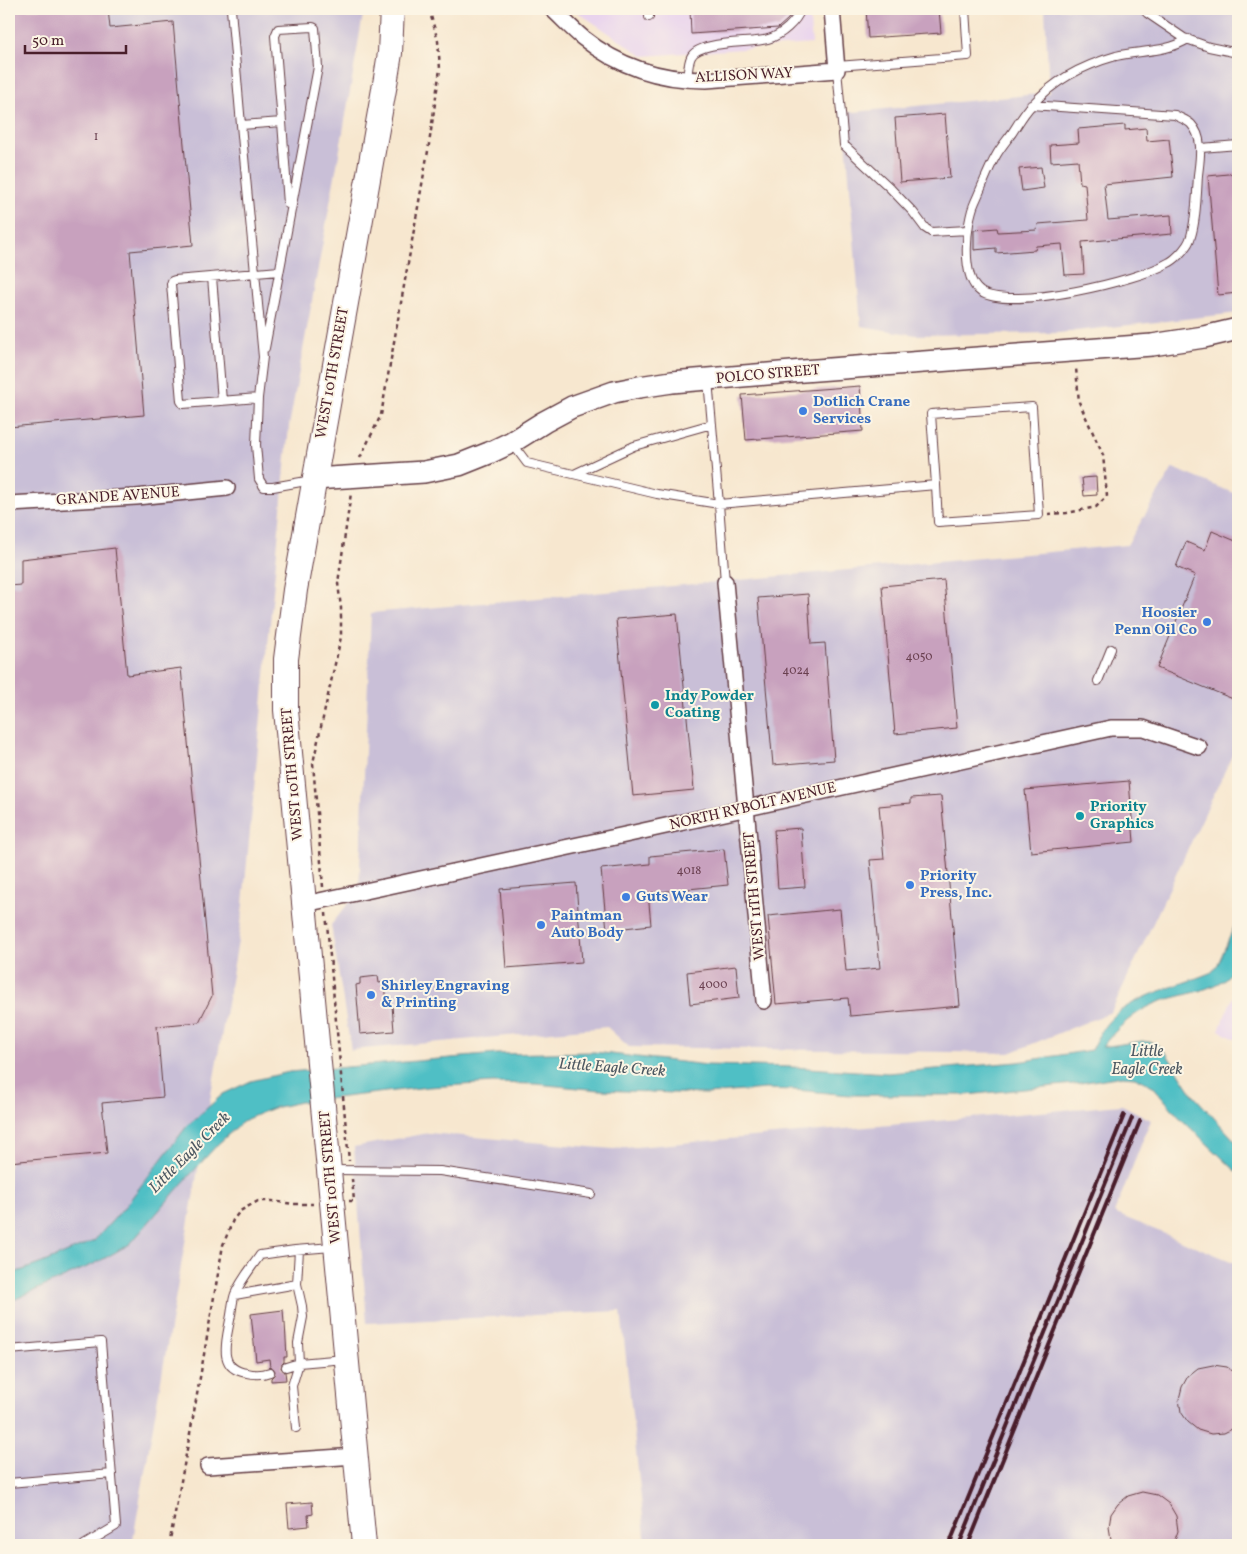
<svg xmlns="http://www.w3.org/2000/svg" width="1247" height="1554" font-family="Vollkorn,serif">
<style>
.built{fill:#e8d2ee}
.industrial{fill:#c9bfd7}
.water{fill:#50bfc5;stroke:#4d6f78}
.building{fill:#c8a1be}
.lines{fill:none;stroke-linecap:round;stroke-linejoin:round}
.lane-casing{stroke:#643d44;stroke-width:10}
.street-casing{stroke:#643d44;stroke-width:18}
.secondary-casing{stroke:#643d44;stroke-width:24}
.primary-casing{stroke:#643d44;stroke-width:26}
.path{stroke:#643d44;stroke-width:2.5;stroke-dasharray:4 4;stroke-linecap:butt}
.lane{stroke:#fff;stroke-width:8}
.street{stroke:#fff;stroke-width:15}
.secondary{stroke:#fff;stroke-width:21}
.primary{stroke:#fff;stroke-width:24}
.rail{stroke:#4a1f2b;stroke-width:4}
.shop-dot{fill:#3f7fe0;stroke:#fcf5e5;stroke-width:2}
.culture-dot{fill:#0f9aa8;stroke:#fcf5e5;stroke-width:2}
.labels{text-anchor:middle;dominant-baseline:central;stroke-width:4;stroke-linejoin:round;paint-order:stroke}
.number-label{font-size:12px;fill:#6a4050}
.street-label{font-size:15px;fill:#4a1f2b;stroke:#fcf5e5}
.shop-label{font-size:15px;font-weight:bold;fill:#366cbe;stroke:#fcf5e5;text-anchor:start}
.culture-label{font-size:15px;font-weight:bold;fill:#0d838f;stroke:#fcf5e5;text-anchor:start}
.water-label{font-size:16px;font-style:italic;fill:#4c5761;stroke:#fcf5e5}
</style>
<rect width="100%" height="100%" fill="#fcf5e5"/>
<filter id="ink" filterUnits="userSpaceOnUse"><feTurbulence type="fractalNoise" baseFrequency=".02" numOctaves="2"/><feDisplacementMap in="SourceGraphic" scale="10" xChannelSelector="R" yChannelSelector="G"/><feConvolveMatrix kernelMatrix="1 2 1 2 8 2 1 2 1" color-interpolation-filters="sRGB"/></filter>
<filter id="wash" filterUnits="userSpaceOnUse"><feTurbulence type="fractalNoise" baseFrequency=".0096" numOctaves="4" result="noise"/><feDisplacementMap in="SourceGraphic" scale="20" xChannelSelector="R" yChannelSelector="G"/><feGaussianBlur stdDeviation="1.12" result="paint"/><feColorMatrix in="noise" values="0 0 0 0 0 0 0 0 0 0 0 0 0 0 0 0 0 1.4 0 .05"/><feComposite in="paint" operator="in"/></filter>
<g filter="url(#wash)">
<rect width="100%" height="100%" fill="#f7e7cf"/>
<path class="built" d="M573,9H809L812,44L643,56Z
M1238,985V1041L1219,1030Z"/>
<path class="industrial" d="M9,9H364L342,138L289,426L241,924L132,1545H9Z
M1045,9H1238V313L1058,333L916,335L861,326L844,113L1049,93Z
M1173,468L1238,495V743L1111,1012L1010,1053L629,1047L607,1027L351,1050L331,925L359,890L371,613L1127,545Z
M1122,1105L1151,1120L1114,1213L1238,1264V1545H646L621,1311L367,1323L354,1147L428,1133L613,1149Z"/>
<path class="water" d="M1238,918C1238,936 1241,955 1232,971C1219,991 1181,994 1159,1002C1135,1011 1117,1028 1102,1047L1142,1041L1156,1043L1166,1053L1194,1096L1238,1144V1173L1179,1117L1153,1086L1135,1077L1122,1076L1074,1084L966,1095H850L796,1090L765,1089L707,1094L674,1093L600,1090L536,1084L493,1083L428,1087L301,1102L273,1108L247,1119L240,1124L218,1144L181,1185L130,1244L98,1262L9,1302V1275L42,1263L94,1241L123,1209L187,1126L223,1094L251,1081L289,1072L497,1054L594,1052L707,1065L792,1067L888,1073L1018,1062L1091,1050C1097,1038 1103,1026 1113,1017C1136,995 1182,985 1212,972L1218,964Z"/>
<g id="blocks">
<path class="building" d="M9,9H108L110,28L173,22L193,245L130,251L144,415L9,427Z
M690,9H795L788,19L778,28L691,34Z
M866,9H939L941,33L868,38Z
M945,114L950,178L900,182L895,118Z
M1125,125V130L1146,128L1147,141L1169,139L1173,177L1104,184L1108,220L1171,215L1172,234L1082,242L1084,274L1065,275L1062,244L1036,246L1035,250L996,253V248L974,250V230L997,228L998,232L1037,230L1038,224L1088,220L1085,184L1080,183L1078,160L1051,162L1050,145L1079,143L1078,129Z
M1041,167L1044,188L1022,191L1019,169Z
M1238,173V293L1218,295L1208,176Z
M860,386L863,431L746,440L742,395Z
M1096,477L1097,495L1084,496L1082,478Z
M1212,531L1238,542V701L1157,668L1195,575L1176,567L1186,542L1205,550Z
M115,548L127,675L181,668L212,996L199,1022L157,1026L163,1097L102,1103L107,1153L9,1162V586L21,585V559Z
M944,580L957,728L895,734L882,586Z
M808,594L811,644L825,643L834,760L773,765L758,598Z
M677,614L694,790L633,796L616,619Z
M1129,781L1134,842L1031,852L1025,790Z
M941,796L960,1006L850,1016L848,998L776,1004L768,916L840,909L846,971L880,968L870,860L884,859L879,806L911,803V798Z
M801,828L805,887L778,889L774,830Z
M724,849L728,885L648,893L651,925L607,930L601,869L650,864V856Z
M576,883L582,962L506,968L500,889Z
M736,966L739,998L690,1004L687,972Z
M378,976L379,983L385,982L387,1006L392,1005L394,1031L360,1034L356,985L360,984V978Z
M283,1310L284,1323H285L287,1357H284V1362L282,1364L281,1368L285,1372L286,1380L271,1381V1378L274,1375L275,1371L273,1368L270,1367L269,1359L256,1361L251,1314Z
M1213,1365L1227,1367L1238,1375V1424L1236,1427L1224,1433L1211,1434L1198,1430L1188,1422L1181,1412L1179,1399L1182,1387L1188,1376L1198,1368Z
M1142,1492L1157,1495L1169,1504L1176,1516L1178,1531L1173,1545H1114L1111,1539L1109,1527L1111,1514L1118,1504L1128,1496Z
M312,1502L313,1514L308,1515L309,1526L289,1528L287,1504Z"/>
</g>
</g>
<g filter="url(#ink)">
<use href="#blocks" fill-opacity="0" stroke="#643d44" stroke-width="1"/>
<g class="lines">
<defs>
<path id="lane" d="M231,9L241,125L263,357L258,398L256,445L259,479L264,487H273L312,480
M649,9V17
M1144,9L1147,13L1184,38L1209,47L1238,53
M837,66L968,56L965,9
M837,70L844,145L889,187L913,212L925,228L931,232L968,230
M687,80C688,73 688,63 691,57C699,40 751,44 768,39C782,35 796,22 801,9
M1031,105L1175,115C1180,118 1187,120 1191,124C1204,138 1200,158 1198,175C1197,191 1196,233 1187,245C1183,251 1175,260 1168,263C1138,281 1011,311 981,292C960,278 966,222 975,202C982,187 988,169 997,154C1001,147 1007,140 1012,133C1018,124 1024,113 1032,105C1054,80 1084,65 1116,56C1140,50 1166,53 1188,39
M282,122L288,204
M241,125L282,122L275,36L278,29L313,27L315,28L318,67L265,348
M1201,148L1238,145
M212,277L222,401
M258,398L183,404L181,401L171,284L172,281L175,280L279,271
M512,443L527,463L657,494L719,504L708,380
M574,474L634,446L712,424
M725,582L719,504L936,485L931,414L1032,407L1039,515L938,522L936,485
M1098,681L1111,649
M332,1170L440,1171L591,1194
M299,1250L297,1284L302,1306L303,1317L298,1343L299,1363L345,1359
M235,1295L297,1284
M9,1350L101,1342L116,1526L84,1545
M286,1367L299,1363
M270,1372C262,1375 255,1375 247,1373C217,1369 226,1342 230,1320C232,1312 232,1302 235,1294C241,1280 252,1267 260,1255L295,1250L332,1247
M296,1428L292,1386L299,1363
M9,1483L112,1474"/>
<path id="street" d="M552,9C562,18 572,29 583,38C619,67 661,80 706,80L837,70L832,9
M9,504L136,497L227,488
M725,582L764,1001
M305,904L634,833L1111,728H1143L1199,747
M208,1466L356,1456"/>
<path id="secondary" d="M314,479L424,472L459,465L489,453L512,442L544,422L572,407L614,392L639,387L672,382L803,371L1152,345L1204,337L1238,329"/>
<path id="primary" d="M364,1545L286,710V659L295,590L386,78L390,53L392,9"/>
</defs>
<use href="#lane" class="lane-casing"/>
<use href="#street" class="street-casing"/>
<use href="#secondary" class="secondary-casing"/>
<use href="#primary" class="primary-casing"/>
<path class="path" d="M360,458L381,415L428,151L440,69L438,41L429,9
M1048,514L1067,513L1096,507L1107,496L1103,455L1079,402L1076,368
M323,887L313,763L341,637V608L338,583L351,493
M326,913L349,1161
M349,1201H354L352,1179
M169,1545L194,1412L223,1245L233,1220L240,1211L258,1201H272L293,1204H313"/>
<use href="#lane" class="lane"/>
<use href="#street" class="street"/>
<use href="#secondary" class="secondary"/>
<use href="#primary" class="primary"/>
<path class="rail" d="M949,1545L1124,1115
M959,1545L1132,1118
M968,1545L1140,1121"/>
</g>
</g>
<g class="shop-dot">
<circle cx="803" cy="411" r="5"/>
<circle cx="1207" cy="622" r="5"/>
<circle cx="910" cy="885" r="5"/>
<circle cx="626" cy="897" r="5"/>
<circle cx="541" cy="925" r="5"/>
<circle cx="371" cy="995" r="5"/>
</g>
<g class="culture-dot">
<circle cx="655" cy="705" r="5"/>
<circle cx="1080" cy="816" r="5"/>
</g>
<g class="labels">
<g class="number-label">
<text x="96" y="137">1</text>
<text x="919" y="657">4050</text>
<text x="796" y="671">4024</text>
<text x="689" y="871">4018</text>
<text x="713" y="985">4000</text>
</g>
<g class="street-label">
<text transform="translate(744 76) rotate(-3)">ALLISON WAY</text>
<text transform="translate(333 373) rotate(-80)">WEST 10TH STREET</text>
<text transform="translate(768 375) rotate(-5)">POLCO STREET</text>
<text transform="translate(118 497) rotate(-4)">GRANDE AVENUE</text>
<text transform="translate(293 774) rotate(-95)">WEST 10TH STREET</text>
<text transform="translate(753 807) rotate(-13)">NORTH RYBOLT AVENUE</text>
<text transform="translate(755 896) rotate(-95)">WEST 11TH STREET</text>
<text transform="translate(331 1177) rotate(-95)">WEST 10TH STREET</text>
</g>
<g class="shop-label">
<text x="813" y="402">Dotlich Crane<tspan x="813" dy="17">Services</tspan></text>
<text x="1197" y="613" text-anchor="end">Hoosier<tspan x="1197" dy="17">Penn Oil Co</tspan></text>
<text x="920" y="876">Priority<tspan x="920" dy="17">Press, Inc.</tspan></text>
<text x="636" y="897">Guts Wear</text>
<text x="551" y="916">Paintman<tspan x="551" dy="17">Auto Body</tspan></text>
<text x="381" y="986">Shirley Engraving<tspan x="381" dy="17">&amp; Printing</tspan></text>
</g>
<g class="culture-label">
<text x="665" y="696">Indy Powder<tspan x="665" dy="17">Coating</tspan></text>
<text x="1090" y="807">Priority<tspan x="1090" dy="17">Graphics</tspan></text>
</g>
<g class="water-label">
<text x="1147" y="1052">Little<tspan x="1147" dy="18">Eagle Creek</tspan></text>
<text transform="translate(612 1068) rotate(4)">Little Eagle Creek</text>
<text transform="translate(190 1153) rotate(-45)">Little Eagle Creek</text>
</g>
</g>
<rect width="1247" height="1554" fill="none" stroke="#fcf5e5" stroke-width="30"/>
<path d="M25 45v8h101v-8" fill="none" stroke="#4a1f2b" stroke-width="2.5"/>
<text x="32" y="45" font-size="15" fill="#4a1f2b" stroke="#fcf5e5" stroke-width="4" paint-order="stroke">50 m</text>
</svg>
